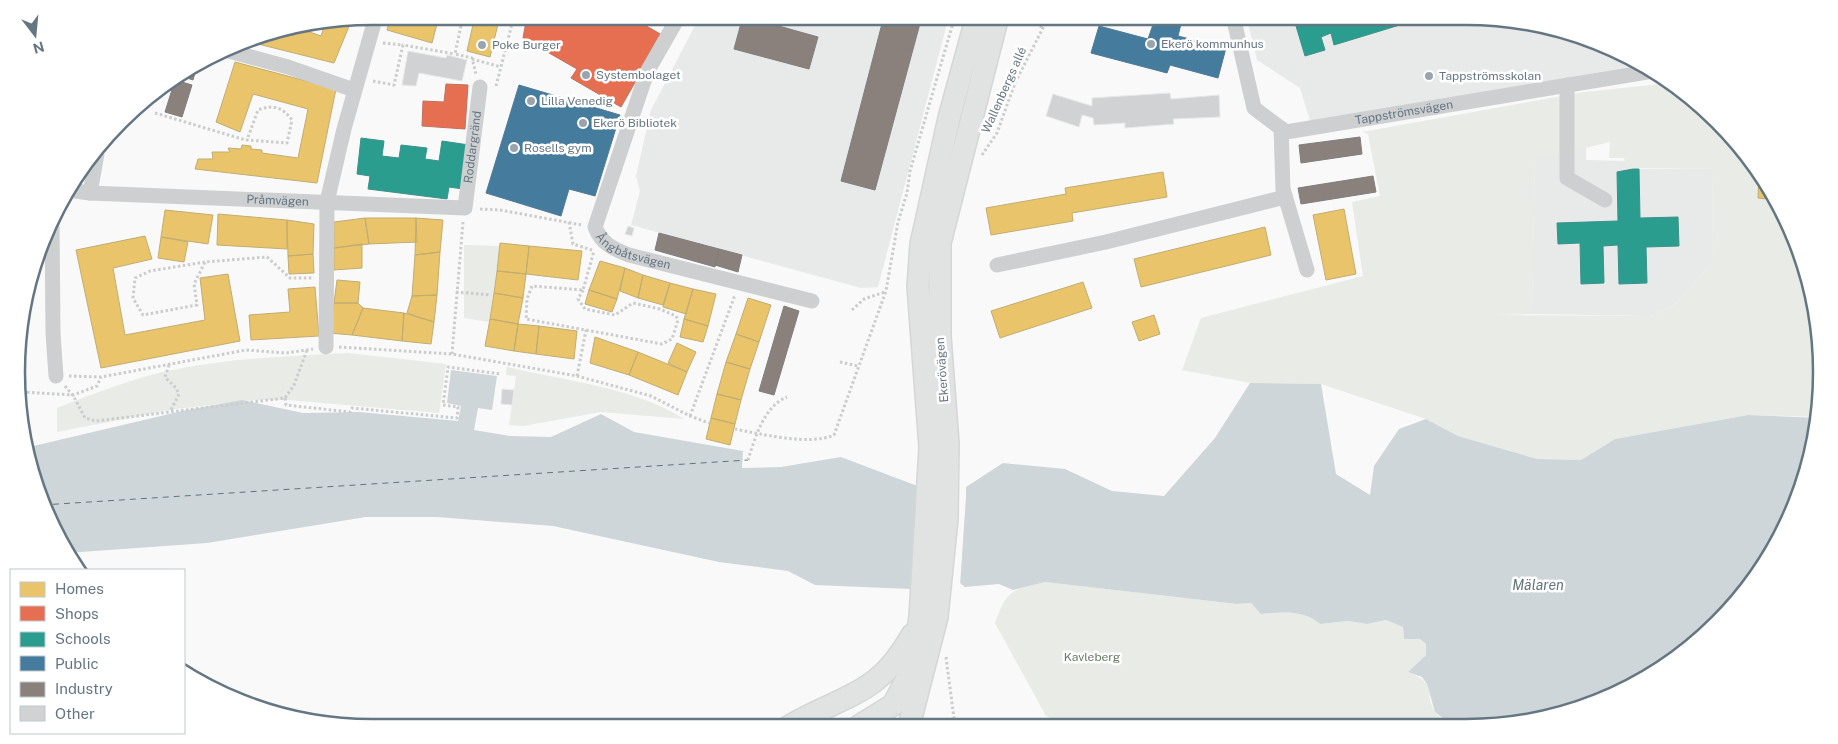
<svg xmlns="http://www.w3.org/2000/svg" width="1838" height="744" font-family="'Public Sans',sans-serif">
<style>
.built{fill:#e8e9e9}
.green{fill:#e8ebe6;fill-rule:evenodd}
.water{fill:#ced6d9}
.pier{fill:#f9f9f9}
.homes{fill:#e9c46a;stroke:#c1ad72}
.shops{fill:#e76f51;stroke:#c07160}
.schools{fill:#2a9d8f;stroke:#3c918b}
.public{fill:#457b9d;stroke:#4f7a95}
.industry{fill:#8a817c;stroke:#7f7e7e}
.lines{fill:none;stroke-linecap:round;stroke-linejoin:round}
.ferry{stroke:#60757c;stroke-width:1;stroke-dasharray:6 5;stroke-linecap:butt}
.building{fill:#d0d2d3;stroke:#e8e8e8}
.secondary-casing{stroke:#d5d6d7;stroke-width:24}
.path{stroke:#cbcccd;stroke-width:3;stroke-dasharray:2.5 2.5;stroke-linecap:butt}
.service{stroke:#cecfd0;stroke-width:8}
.minor{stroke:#cecfd0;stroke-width:15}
.secondary{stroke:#e1e2e2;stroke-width:21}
.poi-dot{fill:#99a4ac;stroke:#fff;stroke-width:2}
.labels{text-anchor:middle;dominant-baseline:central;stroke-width:5;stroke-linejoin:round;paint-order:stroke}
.poi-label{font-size:12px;fill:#657683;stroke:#fff;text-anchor:start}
.street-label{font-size:12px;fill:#657683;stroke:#fff}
.park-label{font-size:12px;fill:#687a64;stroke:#fff}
.water-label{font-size:14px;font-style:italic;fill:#60757c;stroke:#fff}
.rim{fill:none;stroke:#657683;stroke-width:2.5}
</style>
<rect width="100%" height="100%" fill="#f9f9f9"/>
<path class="built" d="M700,16H949L878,287L861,288L631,225L640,191L636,176L651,110Z
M1246,16H1466L1580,35L1644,64L1311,124L1300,88L1257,60Z
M1536,108L1587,109L1586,160L1626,161L1633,169H1712L1713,262L1675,304L1650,316L1532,314Z"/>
<path class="green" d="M1670,83C1680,90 1692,97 1701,105C1769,167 1814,256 1821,348C1823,371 1819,394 1819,417L1748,415L1615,439L1581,460L1537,459L1458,436L1426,419L1321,384L1250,383L1182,370L1201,318L1363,276L1352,202L1380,196L1368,134L1362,132L1584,92ZM1610,142L1609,158H1624L1626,168L1712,169L1713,262L1675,304L1650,316L1495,315L1532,314L1535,160Z
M464,245L500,246L489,322L464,318Z
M348,353L446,364L439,413L288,400H254L176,409L57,432V408C95,393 136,377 177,369C233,358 291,356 348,353Z
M507,367C563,380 637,388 684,419L601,412L523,426L509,425L516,376L506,375Z
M1045,582L1237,604L1251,603L1261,614C1282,612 1304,610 1320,624L1348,621L1367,624L1386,620L1403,627L1404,638L1420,639L1426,644V655L1408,672C1439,684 1423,693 1435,712C1438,717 1446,721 1451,725L1071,726L1046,716L995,623C1007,589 1012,590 1045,582Z"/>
<path class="water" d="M451,370L497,376L492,410L478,408L474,430L510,436L551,437L601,414L634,432L743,451L742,468L781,467L841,457L949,498L1003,463L1065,469L1112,491L1164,496L1215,438L1250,383L1321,384L1336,474L1370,495L1374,466L1399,429L1426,419L1458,436L1537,459L1581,460L1615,439L1748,415L1819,418L1803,486L1762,569L1700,640L1623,691L1513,725H1451L1435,712L1427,684L1422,677L1408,672L1426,655V644L1420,639H1404L1403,627L1386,620L1367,624L1348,621L1320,624C1304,610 1282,612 1261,614L1251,603L1237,604L1045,582L1013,590L999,584L965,587L937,565L917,579L910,589L815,585L788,571L719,562L553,526L437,517H366L207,543L67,553L43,508L25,448L182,411L242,400L303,413L359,412L458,421L461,406L447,403Z"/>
<path class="pier" d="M966,484V496L960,586L936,567L949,495Z"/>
<path class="homes" d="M391,16H425L438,20L432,43L387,30Z
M475,16H500L490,57L467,51Z
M352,19L334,63L246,41L257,35L298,28L321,36L325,24Z
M235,62L336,89L317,183L195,169L198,159H213L212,152H230L228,148L241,149L242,145L251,146V149L262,150V153L298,158L308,109L253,94L240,132L216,122Z
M1163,172L1167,197L1072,213L1073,221L991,235L986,208L1066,194L1065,188Z
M1759,173L1776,200L1758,198Z
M1344,209L1356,274L1326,280L1313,215Z
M165,210L213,215L208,244L161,237Z
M218,214L287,220V249L217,245Z
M365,218L369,244L334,248V222Z
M365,218H416L417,242L369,244Z
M416,218L443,220L440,252L415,255Z
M287,220L314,224L313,254L288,256Z
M1265,227L1271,255L1141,287L1134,259Z
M145,236L152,259L113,268L125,335L205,320L200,278L228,274L240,341L101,368L76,250Z
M161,237L188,242L184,262L158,258Z
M500,243L529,246L526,274L497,271Z
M362,244V268L334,270V248Z
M529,246L582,251L578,280L526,274Z
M440,252L437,295L412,296L415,255Z
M313,254L314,273L289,274L288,256Z
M600,261L625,268L617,299L589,290Z
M625,268L643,275L638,298L620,291Z
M497,271L526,274L523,298L494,293Z
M643,275L670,283L663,305L638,298Z
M337,280L360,282L358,303H334Z
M1083,282L1092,308L1000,338L991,311Z
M670,283L693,289L686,314L663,307Z
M315,287L319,336L251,340L249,315L290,312L288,289Z
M693,289L716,294L708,326L684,319Z
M589,290L617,299L612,312L585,304Z
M494,293L523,298L518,324L490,319Z
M437,295L434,322L407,313L412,296Z
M748,298L771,305L759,342L736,334Z
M334,303H358L363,308L352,335L329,333Z
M363,308L404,313L402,341L352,335Z
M404,313L434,322L431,344L402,341Z
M1154,315L1160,334L1139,341L1132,322Z
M490,319L518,324L514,351L485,346Z
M684,319L708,326L703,342L680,337Z
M518,324L539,326L536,354L514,351Z
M539,326L577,331L574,359L536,354Z
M736,334L759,342L750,369L726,362Z
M595,337L638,352L629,375L590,363Z
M677,343L696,352L687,372L668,363Z
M638,352L687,372L678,395L629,375Z
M726,362L750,369L741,400L717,394Z
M717,394L741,400L735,424L711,418Z
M711,418L735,424L730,445L706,439Z"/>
<path class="shops" d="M527,16H629L662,35L621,107L571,78L577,69L523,38Z
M446,84L468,85L465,129L422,126L423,101L444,102Z"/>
<path class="schools" d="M1293,16H1401L1403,24L1334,45L1331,33L1321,37L1325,50L1305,56Z
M361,138L384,141L382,156L399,158L401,145L427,148L425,159L439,161L442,141L469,145L463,189L449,187L447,199L368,189L370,176L357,174Z
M1633,169H1639L1640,218L1678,217L1679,246L1646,247L1647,283L1619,284L1618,245L1603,246L1604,283L1581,284L1580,243L1558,244L1557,223L1618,221L1617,172Z"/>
<path class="public" d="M1156,16H1183L1178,36L1226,48L1218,78L1170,65L1167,73L1091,53L1099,26L1148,39Z
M519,85L620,115L595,196L569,189L561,216L486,193Z"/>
<path class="industry" d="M743,16L818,37L809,69L734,49Z
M884,16H922L875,190L841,181Z
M198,62L193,80L178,75L194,64Z
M175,80L192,85L182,117L165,112Z
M1360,137L1362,154L1301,163L1299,145Z
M1373,176L1376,192L1301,204L1298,188Z
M659,233L719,249L715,267L655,250Z
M719,249L742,255L738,272L715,265Z
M784,306L799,311L774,395L759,391Z"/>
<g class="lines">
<path class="ferry" d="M42,505L748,460"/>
</g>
<path class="building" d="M408,51L446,58L447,55L467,60L462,81L419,73L416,86L402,85Z
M1170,93L1171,99L1219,95L1220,117L1173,119L1174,124L1125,128V123L1094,125L1093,118L1082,115L1079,127L1046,116L1053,94L1092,106V98Z
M628,226L634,228L632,236L625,234Z
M502,389L514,390L512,405L501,404Z"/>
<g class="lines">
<defs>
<path id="secondary" d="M859,726L893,705L911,671L920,617L930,447L918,286L921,244L949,118L977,16
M909,726L937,617L947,519L948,443L940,336V243L998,16
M788,727C843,694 877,698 912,635"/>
</defs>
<use href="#secondary" class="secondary-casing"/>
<path class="path" d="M463,16L455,54L472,58L476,74
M1041,28L1042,16
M383,43L403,45
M472,59L501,67
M373,81L394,85L403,45L455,54
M496,86L514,16
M155,113L242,139L247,140L287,143L292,120C282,107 274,104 258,110L247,140
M982,155L997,133L1015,83L1049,16
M480,209L500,210L582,225
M569,222L573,244L592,250
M205,262L150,271L135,278L133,298L143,315L197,305L194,284L205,262L267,257L290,278H314
M583,290L578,299L585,309L615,315L633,303L660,309L676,316L678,320L672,339L662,344L526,319L527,299L532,286L583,290L594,251
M456,292L491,295
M852,310L864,299L885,292
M339,347L452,354L577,376L651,396L690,416L709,423
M452,354L463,222
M840,362L858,366
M169,365L165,377L176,388L179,394L171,410
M69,376L101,377L246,350L286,353L313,349
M577,376L586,330
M65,386L74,397L85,418L96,421L285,398L294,385L307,350
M22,392L73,395L97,386L101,377
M285,398L286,405L350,412L352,408L457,418L458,407L443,405L448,367L501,374
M690,416L735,295
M735,429C761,434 810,446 834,435L886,291L898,222L907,193L910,171L955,16
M748,460C755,438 764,406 787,397
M946,657L955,726"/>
<path class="service" d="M657,16L672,27"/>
<g class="minor">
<path id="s1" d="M679,16L647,72L595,227C601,243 613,249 629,255L812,301"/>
<path id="s2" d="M1233,16L1254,108L1286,132L1653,71"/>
<path d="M225,50L288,67L354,90"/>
<path d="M1567,85V178L1605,200"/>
<path d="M1281,128L1283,189L1307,270"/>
<path id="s3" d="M68,190L90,193L465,208L480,87"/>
<path d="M90,193L97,154"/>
<path d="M52,221L53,333L56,376"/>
<path d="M997,265L1106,242L1285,197"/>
<path d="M326,347L327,202L344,129L376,16"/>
</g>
<use href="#secondary" class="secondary"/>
</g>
<g class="poi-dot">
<circle cx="1151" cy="44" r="5"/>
<circle cx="482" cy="45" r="5"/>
<circle cx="586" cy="75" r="5"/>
<circle cx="1429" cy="76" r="5"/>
<circle cx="531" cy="101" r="5"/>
<circle cx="583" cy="123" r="5"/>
<circle cx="514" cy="148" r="5"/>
</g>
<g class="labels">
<g class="poi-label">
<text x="1161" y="44">Ekerö kommunhus</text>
<text x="492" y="45">Poke Burger</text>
<text x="596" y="75">Systembolaget</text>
<text x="1439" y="76">Tappströmsskolan</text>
<text x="541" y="101">Lilla Venedig</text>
<text x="593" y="123">Ekerö Bibliotek</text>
<text x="524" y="148">Rosells gym</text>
</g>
<g class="street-label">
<text transform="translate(1004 90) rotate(-66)">Wallenbergs allé</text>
<text stroke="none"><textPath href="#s2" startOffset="254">Tappströmsvägen</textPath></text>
<text stroke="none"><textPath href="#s3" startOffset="459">Roddargränd</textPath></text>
<text stroke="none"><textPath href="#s3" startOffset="210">Pråmvägen</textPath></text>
<text stroke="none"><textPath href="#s1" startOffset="276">Ångbåtsvägen</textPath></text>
<text transform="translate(942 370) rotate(-94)">Ekerövägen</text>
</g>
<g class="park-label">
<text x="1092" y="657">Kavleberg</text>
</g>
<g class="water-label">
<text x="1538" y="585">Mälaren</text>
</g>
</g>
<path d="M0 0H1838V744H0ZM372 25H1466A347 347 0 0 1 1813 372V372A347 347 0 0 1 1466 719H372A347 347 0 0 1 25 372V372A347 347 0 0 1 372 25Z" fill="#fff" fill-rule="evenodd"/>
<path class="rim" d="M372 25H1466A347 347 0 0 1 1813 372V372A347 347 0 0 1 1466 719H372A347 347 0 0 1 25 372V372A347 347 0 0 1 372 25Z"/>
<rect x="10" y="569" width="175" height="165" fill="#ffffff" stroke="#c1c8cd"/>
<rect x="20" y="582" width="25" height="15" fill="#e9c46a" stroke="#c1c8cd"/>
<text x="55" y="594" font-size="15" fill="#657683">Homes</text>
<rect x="20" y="606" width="25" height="15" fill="#e76f51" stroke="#c1c8cd"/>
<text x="55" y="619" font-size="15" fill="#657683">Shops</text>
<rect x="20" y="632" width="25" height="15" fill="#2a9d8f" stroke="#c1c8cd"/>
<text x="55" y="644" font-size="15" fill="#657683">Schools</text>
<rect x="20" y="656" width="25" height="15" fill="#457b9d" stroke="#c1c8cd"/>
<text x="55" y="669" font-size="15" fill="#657683">Public</text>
<rect x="20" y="682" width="25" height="15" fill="#8a817c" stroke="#c1c8cd"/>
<text x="55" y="694" font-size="15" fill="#657683">Industry</text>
<rect x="20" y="706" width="25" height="15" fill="#d0d2d3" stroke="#c1c8cd"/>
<text x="55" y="719" font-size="15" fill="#657683">Other</text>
<g transform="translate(35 35) rotate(164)" stroke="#ffffff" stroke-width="4" paint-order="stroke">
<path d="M0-4L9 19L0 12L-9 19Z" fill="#657683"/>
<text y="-8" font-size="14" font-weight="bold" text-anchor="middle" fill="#657683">N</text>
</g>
</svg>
